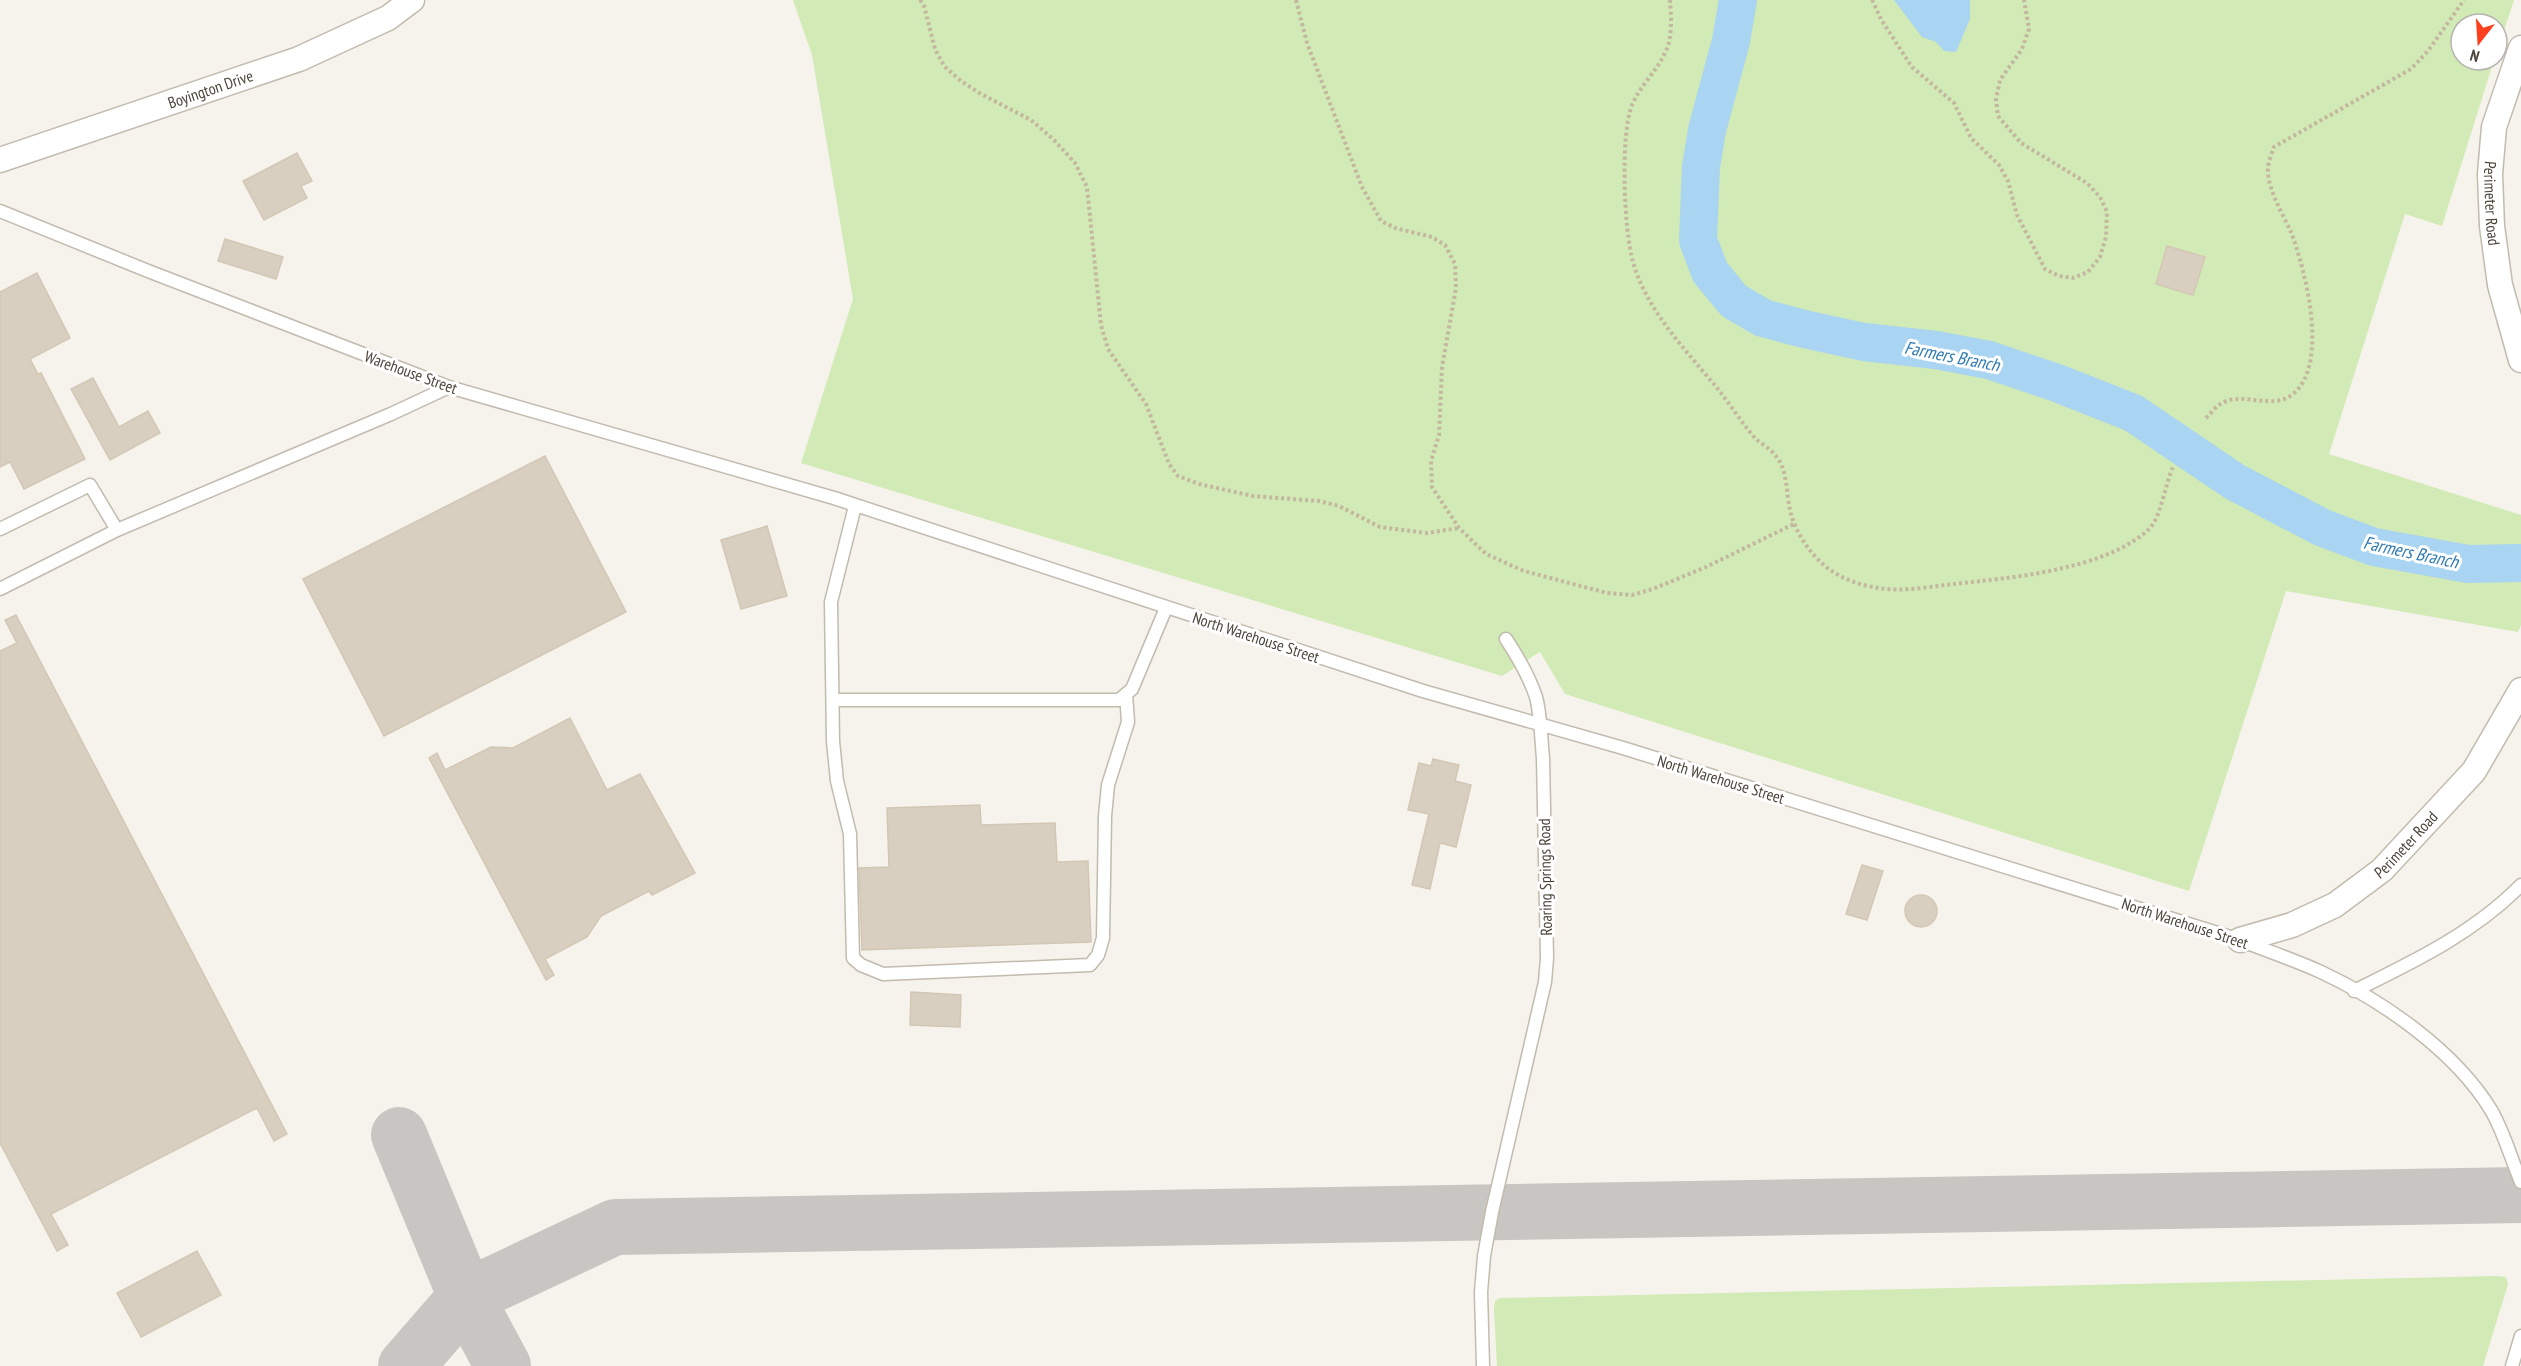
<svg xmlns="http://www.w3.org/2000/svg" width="2521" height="1366" font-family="'PT Sans Narrow',sans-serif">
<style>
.green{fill:#d2eab5}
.water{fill:#a9d4f2}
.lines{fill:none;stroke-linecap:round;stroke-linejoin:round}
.river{stroke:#a9d4f2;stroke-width:38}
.taxiway{stroke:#c8c6c3;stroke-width:56}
.building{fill:#d8cfc1;stroke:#d3c7b4;stroke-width:1.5}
.service-casing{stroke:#c2bbae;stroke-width:15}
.minor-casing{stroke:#c2bbae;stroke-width:27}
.path{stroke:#c4b79f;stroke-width:4;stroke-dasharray:3 3;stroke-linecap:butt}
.service{stroke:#fff;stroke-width:12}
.minor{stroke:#fff;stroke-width:24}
.labels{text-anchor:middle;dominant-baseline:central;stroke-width:6;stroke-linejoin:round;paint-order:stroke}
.street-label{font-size:16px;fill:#4b4439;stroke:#fff}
.water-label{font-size:18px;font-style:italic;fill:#2e7ab2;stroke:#fff}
</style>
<rect width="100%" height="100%" fill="#f6f3ec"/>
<path class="green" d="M793,0H2514L2497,52V24H2461V60H2494L2442,226L2405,214L2329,454L2521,515V625L2518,632L2286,591L2189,891L1565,694L1540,652L1502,676L801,463L853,299L812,55Z
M2497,1276L2506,1277L2508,1284L2483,1366H1497L1494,1309L1495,1301L1500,1298Z"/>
<path class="water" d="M1894,0H1970V19L1956,52L1944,51L1936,42L1922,37Z"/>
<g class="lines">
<path class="river" d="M1738,0L1731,41L1707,130L1701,167L1698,240L1710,272L1734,301L1763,318L1804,329L1864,342L1936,350L1989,360L2057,383L2133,413L2235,482L2323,528L2374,547L2468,564L2521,563"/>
<path class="taxiway" d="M399,1135L466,1297L406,1366
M503,1366L466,1297L615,1227L2521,1195"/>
</g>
<path class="building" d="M297,153L312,181L301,186L307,198L264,220L243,181Z
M225,239L283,257L276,279L218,261Z
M2167,246L2205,257L2193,295L2156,284Z
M37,273L70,338L30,359L38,374L41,373L85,459L24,489L10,462L0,467V292Z
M93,378L119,427L148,411L160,433L110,460L71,389Z
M545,456L626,612L384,736L303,579Z
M767,526L787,596L741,609L721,540Z
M16,615L287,1134L274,1141L257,1108L51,1214L68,1245L57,1251L0,1143V651L17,643L5,620Z
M570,718L607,790L640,774L695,873L652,895L649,891L601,916L587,937L545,959L554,975L546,980L429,758L437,753L445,770L491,747L513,748Z
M1433,759L1459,765L1455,781L1471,785L1456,847L1440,843L1430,889L1412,885L1429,814L1408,810L1419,763L1431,766Z
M980,805L981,825L1055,823L1057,862L1088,861L1091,942L862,950L859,868L889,867L887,808Z
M1862,865L1883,871L1867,920L1846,914Z
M1905 911a16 16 0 1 1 32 0a16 16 0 1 1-32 0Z
M911,992L961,995L960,1027L910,1025Z
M197,1251L221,1295L141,1337L117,1293Z"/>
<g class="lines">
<defs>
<path id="service" d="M0,211L148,271L449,387L834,498L1423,691L1623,748L2240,940C2267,951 2295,960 2321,972C2383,1001 2455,1051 2491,1110C2504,1132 2511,1159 2521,1182
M855,506L831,602L833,741L837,781L850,834L853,958L861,965L883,974L1090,965L1098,955L1103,938L1105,816L1108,785L1128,722L1126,694
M0,529L90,485L117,530
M0,589L117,530L391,414L449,387
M833,700H1119L1132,689L1166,608
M2354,991C2413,962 2474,933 2521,885
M1483,1366L1481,1292L1484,1256L1492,1212L1545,982L1547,958L1543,758C1541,739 1541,716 1536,697C1529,676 1518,657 1506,639
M2512,1366L2521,1336"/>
<g id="minor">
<path id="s1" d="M2521,48L2494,127L2490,174L2492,226L2500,285L2521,360"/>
<path id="s2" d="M0,160L299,59L388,18L412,0"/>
<path id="s3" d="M2240,940L2292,925L2335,905L2382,870L2474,771L2521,690"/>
</g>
</defs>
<use href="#service" class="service-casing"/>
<use href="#minor" class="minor-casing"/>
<path class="path" d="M920,0L924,6L935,49L944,66L961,81L981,94L1031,120L1053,139L1075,163L1087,187L1101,325L1108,349L1146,404L1169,464L1178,476L1199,484L1253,496L1319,501L1339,506L1380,527L1427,533L1459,528
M1296,0L1307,43L1362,187L1381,221L1395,228L1432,237L1445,245L1455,264L1456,288L1442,367L1439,435L1431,461L1432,487L1459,528L1486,554L1524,571L1607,593L1632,595L1653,589L1706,567L1794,524
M1670,0C1671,13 1672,29 1669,42C1663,66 1641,83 1632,105C1620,135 1624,231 1633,262C1647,311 1685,349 1717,388C1730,404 1741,422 1755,438C1761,444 1770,448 1775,455C1788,469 1786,493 1790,510C1795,533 1814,561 1835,573C1848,581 1864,586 1879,588C1903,592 1929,587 1953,584C2010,578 2104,570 2148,530C2161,519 2165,484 2173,467
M1872,0L1882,21L1912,67L1954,103L1971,138L1999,165L2008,181L2017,215L2045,269L2059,276L2073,278L2088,272L2100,257L2106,237L2107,212L2100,197L2087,183L2021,143L1998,116L1996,99L2000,80L2022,49L2029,29L2024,0
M2206,418C2211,413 2216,406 2222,403C2245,391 2272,411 2293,394C2330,364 2305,269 2291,232C2283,214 2267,189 2268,168C2268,162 2272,153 2274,147L2411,69L2428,51L2464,0"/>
<use href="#service" class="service"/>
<use href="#minor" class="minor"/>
</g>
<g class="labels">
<g class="street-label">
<text stroke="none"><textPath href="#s2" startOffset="222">Boyington Drive</textPath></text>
<text stroke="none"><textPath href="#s1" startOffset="160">Perimeter Road</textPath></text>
<text transform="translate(411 372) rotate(20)">Warehouse Street</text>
<text transform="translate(1256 637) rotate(18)">North Warehouse Street</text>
<text transform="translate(1721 779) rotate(17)">North Warehouse Street</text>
<text stroke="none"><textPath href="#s3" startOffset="195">Perimeter Road</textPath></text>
<text transform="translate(1545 877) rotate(-91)">Roaring Springs Road</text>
<text transform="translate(2185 923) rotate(18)">North Warehouse Street</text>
</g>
<g class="water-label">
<text transform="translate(1952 356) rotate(11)">Farmers Branch</text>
<text transform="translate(2411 552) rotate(12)">Farmers Branch</text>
</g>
</g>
<g transform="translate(2479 42) rotate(197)"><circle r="28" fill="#ffffff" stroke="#b7b4b0" stroke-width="1.5"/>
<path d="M0-4.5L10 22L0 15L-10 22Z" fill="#fc3f1d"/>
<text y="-9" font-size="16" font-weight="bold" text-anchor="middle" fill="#4b4439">N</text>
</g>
</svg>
